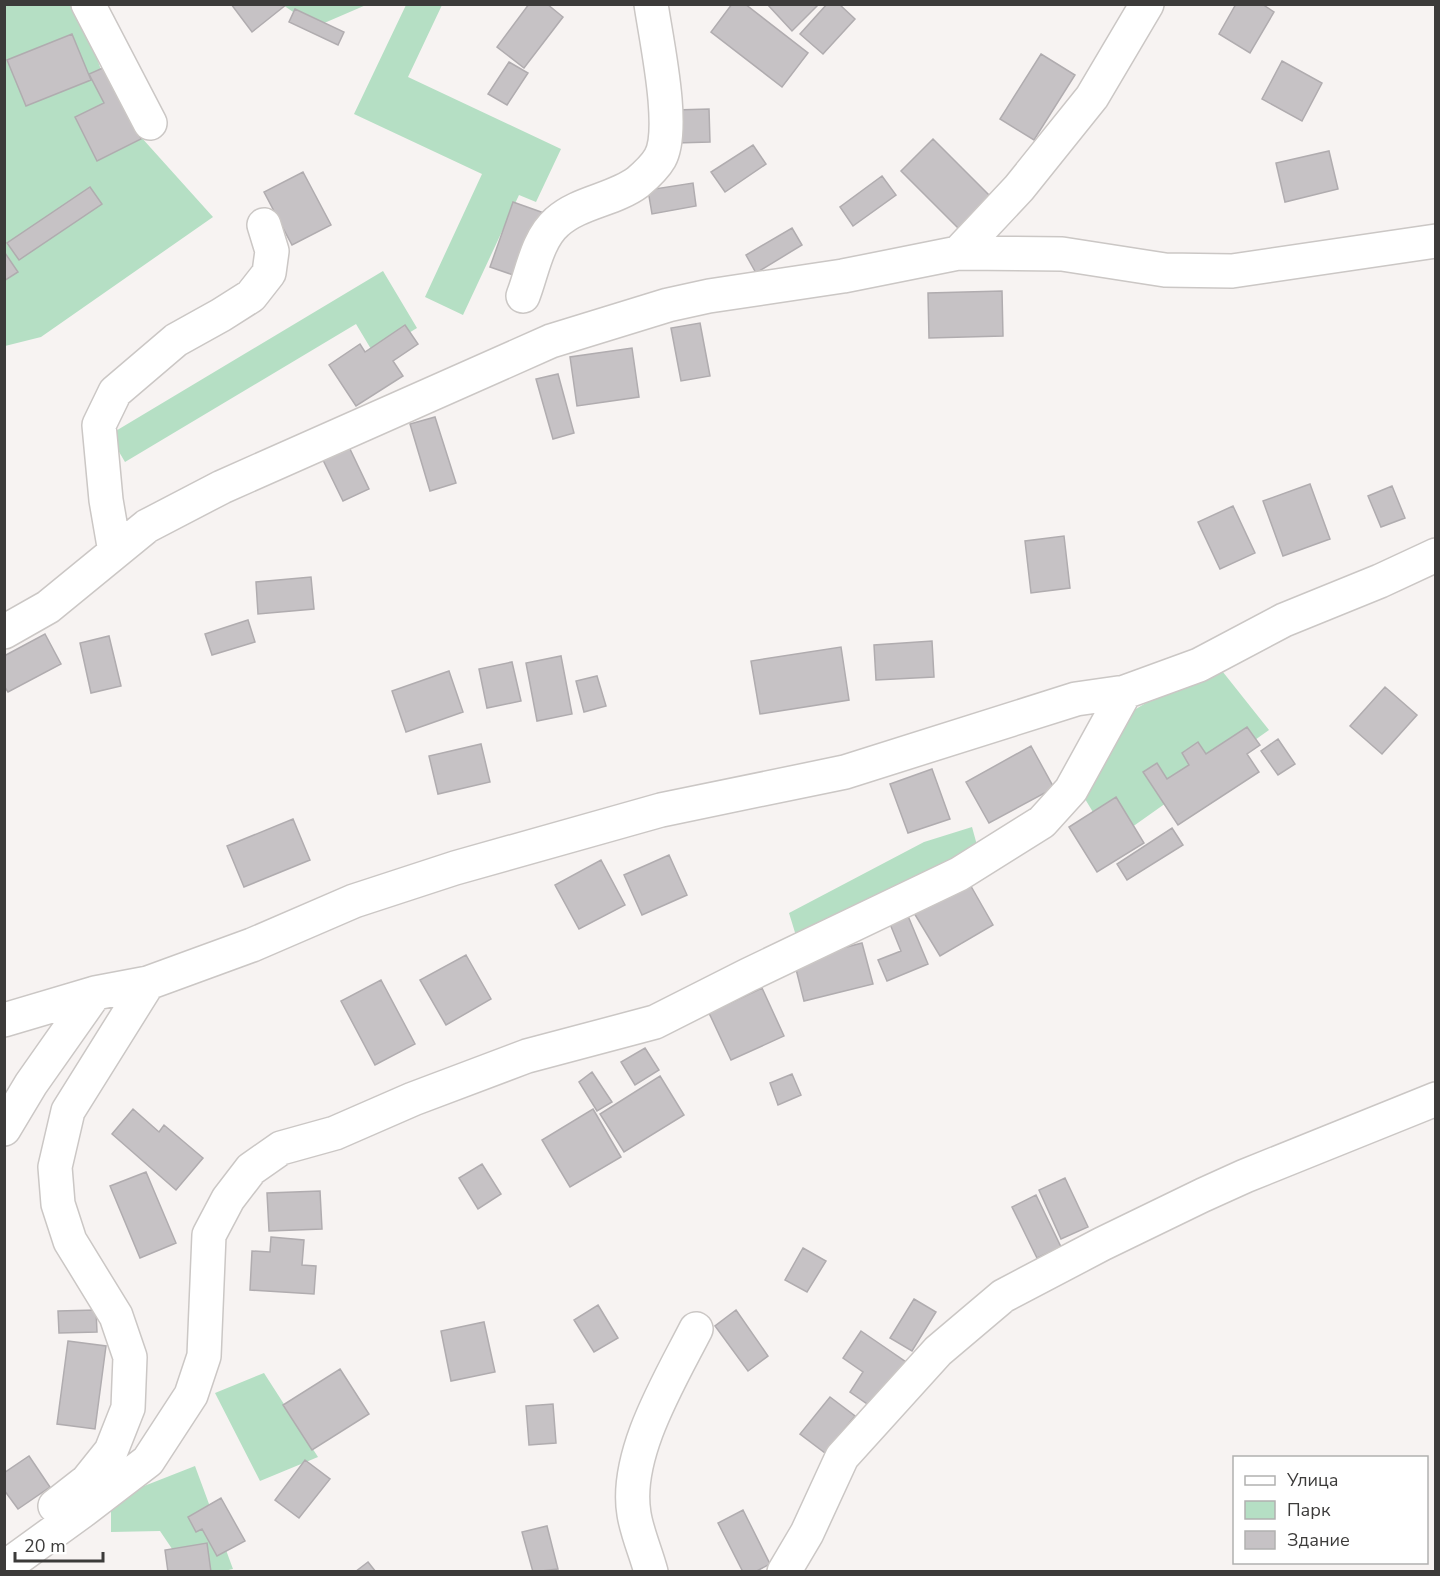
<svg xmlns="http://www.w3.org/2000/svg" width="1440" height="1576" font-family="'Nunito Sans',sans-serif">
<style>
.green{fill:#b5dfc4}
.building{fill:#c6c2c5;stroke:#b0acaf;stroke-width:1.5}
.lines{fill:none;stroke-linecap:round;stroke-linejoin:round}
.minor-casing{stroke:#cbc7c5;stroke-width:36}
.minor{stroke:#fff;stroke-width:33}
</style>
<rect width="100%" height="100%" fill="#f7f3f2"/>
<path class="green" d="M4,5H75L86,27L114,107L213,217L41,337L5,346Z
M283,5H366L315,27Z
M406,5H442L408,77L561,149L536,202L519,195L463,315L425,297L482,174L354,114Z
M383,271L417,328L374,354L356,324L125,462L109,435Z
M1215,662L1269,730L1111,842L1079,789L1124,716Z
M972,827L980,856L797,939L789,913L924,842Z
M264,1373L318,1457L260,1481L215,1393Z
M195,1466L233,1569L224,1571H187L160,1531L111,1532V1499Z"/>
<path class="building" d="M231,4H287L252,32Z
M529,4H547L563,17L524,68L497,47Z
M732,4H745L808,53L782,87L711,32Z
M767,4H819L792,31Z
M827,4H839L855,19L823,54L800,34Z
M1236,4H1262L1274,12L1250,53L1219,34Z
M295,9L344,32L338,45L289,22Z
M72,34L91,80L26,106L7,60Z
M1041,54L1075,75L1034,140L1000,119Z
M1282,61L1322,83L1302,121L1262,99Z
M509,62L528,73L507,105L488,94Z
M105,67L141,139L97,161L75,117L104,103L89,74Z
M709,109L710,142L676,143L675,110Z
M933,139L996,202L964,234L901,171Z
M753,145L766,164L725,192L711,172Z
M1329,151L1338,189L1285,202L1276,163Z
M303,172L331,225L292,245L264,192Z
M882,176L896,195L853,226L840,207Z
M693,183L696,206L652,214L648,190Z
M90,187L102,204L19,260L7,243Z
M513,202L544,213L522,278L490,267Z
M792,228L802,245L756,273L746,255Z
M5,253L18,272L4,281V253Z
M1002,291L1003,336L929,338L928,293Z
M700,323L710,376L681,381L671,328Z
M405,325L418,344L393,361L403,376L356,406L329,365L360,344L365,352Z
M632,348L639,397L577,406L570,357Z
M558,374L574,433L553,439L536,379Z
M435,417L456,483L430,491L410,424Z
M349,447L369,489L343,501L323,460Z
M1310,484L1330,539L1283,556L1263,501Z
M1392,486L1405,518L1381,527L1368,496Z
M1233,506L1255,553L1220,569L1198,522Z
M1064,536L1070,588L1031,593L1025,541Z
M311,577L314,609L258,614L256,582Z
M248,620L255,642L212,655L205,634Z
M45,634L61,664L8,692L4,686V656Z
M109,636L121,686L91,693L80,643Z
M932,641L934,677L876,680L874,645Z
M841,647L849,700L760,714L751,661Z
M561,656L572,714L537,721L526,663Z
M512,662L521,701L487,708L479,669Z
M449,671L463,712L406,732L392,691Z
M597,676L606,706L584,712L576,681Z
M1385,687L1417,715L1382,754L1350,726Z
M1247,727L1260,745L1247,754L1259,772L1178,825L1143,772L1157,763L1167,779L1189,765L1182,753L1198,742L1206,754Z
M1278,739L1295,764L1278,775L1261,751Z
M481,744L490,782L438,794L429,756Z
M1031,746L1054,788L989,823L966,782Z
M932,769L950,819L908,833L890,784Z
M1116,797L1144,843L1097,872L1069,827Z
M293,819L310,860L244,887L227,846Z
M1172,828L1183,845L1127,880L1117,864Z
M669,855L687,895L642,915L624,875Z
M601,860L625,905L579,929L555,885Z
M968,881L993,925L940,956L914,913Z
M908,916L928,964L887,981L878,960L901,951L890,924Z
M862,943L873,984L804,1001L794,961Z
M466,955L491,999L446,1025L420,980Z
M381,980L415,1044L375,1065L341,1001Z
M762,988L784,1036L731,1060L709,1013Z
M645,1048L659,1070L635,1085L621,1062Z
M592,1072L612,1102L597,1111L579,1082Z
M792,1074L801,1095L778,1105L770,1083Z
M660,1076L684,1115L624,1152L600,1114Z
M133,1109L159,1132L164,1125L203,1158L176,1190L112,1134Z
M593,1109L621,1157L570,1187L542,1140Z
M482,1164L501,1194L478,1209L459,1178Z
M146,1172L176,1243L140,1258L110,1186Z
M1065,1178L1088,1227L1061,1239L1039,1190Z
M320,1191L322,1229L269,1231L267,1193Z
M1036,1195L1061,1247L1037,1258L1012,1207Z
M271,1237L304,1240L302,1265L316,1266L314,1294L250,1290L252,1251L270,1252Z
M803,1248L826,1261L807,1292L785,1280Z
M914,1299L936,1312L912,1351L890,1338Z
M598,1305L618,1338L594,1352L574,1320Z
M96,1310L97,1332L59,1333L58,1311Z
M736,1310L768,1356L748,1371L715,1326Z
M484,1322L495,1372L451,1381L441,1331Z
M861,1331L906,1362L873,1408L850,1392L863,1372L843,1358Z
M68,1341L106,1346L95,1429L57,1424Z
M340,1369L369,1414L312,1450L283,1405Z
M830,1397L855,1416L825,1453L800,1434Z
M553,1404L556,1443L529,1445L526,1406Z
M29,1456L50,1487L18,1509L4,1490V1473Z
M305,1460L330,1479L299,1518L275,1500Z
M221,1498L245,1541L217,1556L202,1529L196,1532L188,1517Z
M743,1510L770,1564L755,1572H743L718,1523Z
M547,1526L558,1569L533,1572L522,1532Z
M207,1543L211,1572H168L165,1550Z
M368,1562L376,1572H355Z"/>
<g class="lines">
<defs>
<path id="minor" d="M88,4L150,123
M958,253L1062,254L1165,270L1232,271L1436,241
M523,296C532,273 537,239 557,222C579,202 614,200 638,182C645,176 656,165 660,158C676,129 656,39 651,4
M115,552L106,500L99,425L115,392L176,340L221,315L251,296L269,273L272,251L264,225
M4,632L48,607L147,526L222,487L551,341L668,305L709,296L843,276L958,253L1019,188L1092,97L1147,4
M4,1020L95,993L148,983L252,945L354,901L455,868L661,810L845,772L1076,699L1125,692
M4,1129L31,1084L95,993
M55,1506L87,1481L111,1451L128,1408L130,1357L116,1316L70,1241L58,1204L55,1167L68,1111L148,983
M4,1568L84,1510L148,1461L191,1395L204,1356L209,1235L228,1199L251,1169L281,1148L335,1133L413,1099L527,1056L655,1022L748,975L959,874L1042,822L1071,790L1125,692L1199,665L1284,620L1380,581L1436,555
M651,1572C646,1553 637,1533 634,1514C624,1455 670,1380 696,1329
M784,1572L807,1533L842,1457L938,1351L1003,1296L1102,1244L1203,1195L1245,1176L1436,1099"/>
</defs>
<use href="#minor" class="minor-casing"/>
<use href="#minor" class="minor"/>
</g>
<rect width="1440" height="1576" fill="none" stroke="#3c3b3a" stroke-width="12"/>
<rect x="1233" y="1456" width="195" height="108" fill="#ffffff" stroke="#b1b1b0" stroke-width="1.5"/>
<rect x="1245" y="1476" width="30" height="9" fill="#ffffff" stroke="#b1b1b0" stroke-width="1.5"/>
<text x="1287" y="1486" font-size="18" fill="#3c3b3a">Улица</text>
<rect x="1245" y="1501" width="30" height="18" fill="#b5dfc4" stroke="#b1b1b0" stroke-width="1.5"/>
<text x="1287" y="1516" font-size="18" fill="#3c3b3a">Парк</text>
<rect x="1245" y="1531" width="30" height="18" fill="#c6c2c5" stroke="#b1b1b0" stroke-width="1.5"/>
<text x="1287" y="1546" font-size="18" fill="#3c3b3a">Здание</text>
<path d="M15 1552v9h88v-9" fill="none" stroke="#3c3b3a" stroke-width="3"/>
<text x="24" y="1552" font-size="18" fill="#3c3b3a" stroke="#ffffff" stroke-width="4.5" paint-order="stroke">20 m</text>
</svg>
